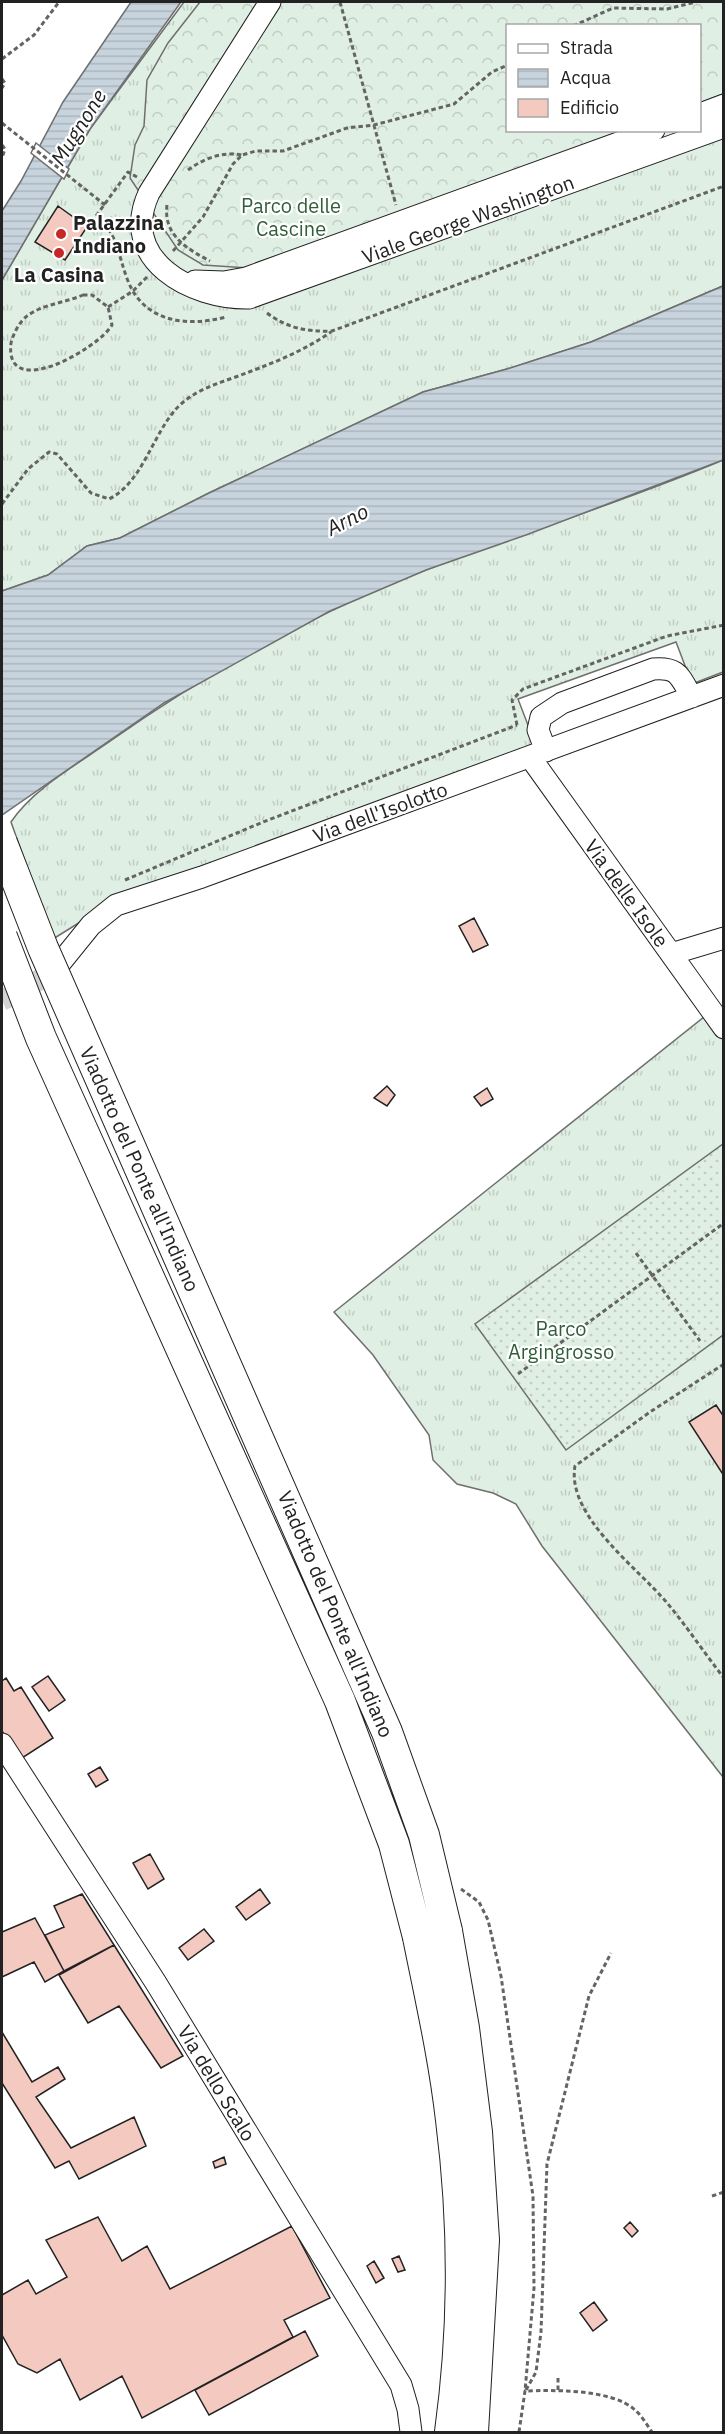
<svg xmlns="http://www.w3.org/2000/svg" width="725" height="2434" font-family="'IBM Plex Sans',sans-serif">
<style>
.grass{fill:url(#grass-tufts);stroke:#6f6f6f;stroke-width:1.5;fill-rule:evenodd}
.forest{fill:url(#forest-crowns);stroke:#6f6f6f;stroke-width:1.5}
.garden{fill:url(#garden-dots);stroke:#6f6f6f;stroke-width:1.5}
.water{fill:url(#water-rules);stroke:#6f6f6f;stroke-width:1.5}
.pier{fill:#fff;stroke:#6f6f6f;stroke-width:1.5}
.building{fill:#f3c9c0;stroke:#222;stroke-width:1.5}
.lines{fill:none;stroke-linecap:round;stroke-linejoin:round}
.minor-tunnel{stroke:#d3d3d3;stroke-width:21;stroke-dasharray:21 10;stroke-linecap:butt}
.minor-casing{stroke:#222;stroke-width:23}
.highway-casing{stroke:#222;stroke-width:32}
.path{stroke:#646464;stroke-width:3;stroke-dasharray:4.5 3;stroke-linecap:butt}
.minor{stroke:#fff;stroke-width:21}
.highway{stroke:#fff;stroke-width:30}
.highway-bridge-casing{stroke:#222;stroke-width:32;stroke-linecap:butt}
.highway-bridge{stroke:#fff;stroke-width:30}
.poi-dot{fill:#c62828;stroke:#fff;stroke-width:2}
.labels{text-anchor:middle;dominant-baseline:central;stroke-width:4.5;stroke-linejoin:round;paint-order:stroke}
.park-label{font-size:20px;fill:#2f5e38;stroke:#fff}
.street-label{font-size:20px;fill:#222;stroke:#fff}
.poi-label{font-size:20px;font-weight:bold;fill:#222;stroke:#fff;text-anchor:start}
.water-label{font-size:21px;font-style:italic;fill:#222;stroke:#fff}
</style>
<defs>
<pattern id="grass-tufts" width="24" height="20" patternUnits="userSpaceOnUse" patternTransform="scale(1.5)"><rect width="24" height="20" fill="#e0efe3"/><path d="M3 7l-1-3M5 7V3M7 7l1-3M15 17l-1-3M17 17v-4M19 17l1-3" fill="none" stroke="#c0cdc2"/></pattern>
<pattern id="forest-crowns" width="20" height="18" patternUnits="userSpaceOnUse" patternTransform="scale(1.5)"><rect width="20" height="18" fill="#e0efe3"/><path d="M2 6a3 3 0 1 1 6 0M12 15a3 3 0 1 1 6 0" fill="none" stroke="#c0cdc2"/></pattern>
<pattern id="garden-dots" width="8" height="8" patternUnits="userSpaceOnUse" patternTransform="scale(1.5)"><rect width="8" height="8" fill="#e0efe3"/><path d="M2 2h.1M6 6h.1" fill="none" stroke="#c0cdc2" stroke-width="1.8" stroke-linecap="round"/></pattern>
<pattern id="water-rules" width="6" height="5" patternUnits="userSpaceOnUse" patternTransform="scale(1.5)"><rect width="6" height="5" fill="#c7d3dd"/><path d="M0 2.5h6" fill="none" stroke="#abb5bd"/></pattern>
</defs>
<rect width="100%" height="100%" fill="#fff"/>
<path class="grass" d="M184,2H723V286L591,342L507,369L423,392L209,493L120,538L87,546L48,575L2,591V280L90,129ZM508,26H700V130H508Z
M723,460V672L692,684L676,642L518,699L536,746L114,901L53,939L11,822C33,789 76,765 109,742C205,674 316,612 426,570C525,532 626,501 723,460Z
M719,1005L724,1012L723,1777L542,1546L516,1504L493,1493L457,1484L433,1460L429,1435L373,1355L334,1312Z"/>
<path class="forest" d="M200,2H723V94L700,103V26H508V130L624,131L249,268L203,265L178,250L130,178L135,145L144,126L147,80L168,43Z"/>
<path class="garden" d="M723,1144V1335L566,1450L475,1324Z"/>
<path class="water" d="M131,2H181L90,129L2,280V211L21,181L63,102Z
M723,286V460L526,535L426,570L330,611L164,703L2,815V591L48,575L87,546L120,538L209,493L423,392L507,369L591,342Z"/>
<path class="pier" d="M36,143L69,169L64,179L31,153Z"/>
<path class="building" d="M58,206L87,227L65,260L35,242Z
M474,918L488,945L473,952L459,926Z
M387,1086L395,1095L387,1106L374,1098Z
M487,1088L493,1099L481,1106L474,1097Z
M716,1405L724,1417V1476L689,1422Z
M48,1676L65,1700L49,1711L32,1687Z
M6,1678L14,1691L21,1687L53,1738L19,1760L2,1731V1681Z
M100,1767L108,1780L96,1787L88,1774Z
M150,1854L164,1879L148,1889L133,1863Z
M260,1889L270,1903L246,1920L236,1907Z
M82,1894L114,1945L64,1971L45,1935L64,1927L54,1906Z
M35,1918L64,1971L45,1982L34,1962L2,1977V1932Z
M204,1929L214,1941L188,1960L179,1948Z
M114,1945L183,2056L161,2068L119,2006L88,2023L59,1975Z
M2,2032L32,2082L58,2067L65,2079L36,2097L71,2148L134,2117L146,2146L79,2179L69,2161L55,2168L2,2083Z
M224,2157L226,2164L215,2168L213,2162Z
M98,2217L122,2261L147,2246L170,2289L292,2226L330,2298L284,2320L293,2337L142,2418L122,2376L80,2400L60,2359L37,2373L18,2364L2,2335V2295L28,2280L36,2294L67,2277L46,2240Z
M630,2222L638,2231L632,2237L624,2228Z
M399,2256L405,2270L398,2272L392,2259Z
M374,2261L384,2278L376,2283L367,2266Z
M594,2302L607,2320L593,2331L580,2313Z
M305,2331L318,2356L209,2415L195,2390Z"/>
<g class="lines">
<path class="minor-tunnel" d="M2,1000L25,990L57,967"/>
<defs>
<path id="minor" d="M270,2L149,193C118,260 191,299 249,298L724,127
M700,114L724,105
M195,281L224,282L246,278L654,130
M546,751L538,730L541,717L562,703L653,669C679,667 679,676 692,697
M530,757L724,1028
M671,954L724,938
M57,967L91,925L116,905L202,877L724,685
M2,1744L156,1983L401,2385L408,2409L411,2432"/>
<path id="highway" d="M447,1931L464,2028L477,2132L484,2240L473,2432
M418,1937C430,1997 444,2058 451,2120C464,2222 464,2330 450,2432"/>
</defs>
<use href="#minor" class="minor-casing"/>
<use href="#highway" class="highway-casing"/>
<path class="path" d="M340,2L396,205
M573,26L613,8L667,9L696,2
M2,59L34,35L59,2
M2,79L5,83L2,88
M2,123L105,205
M2,145L5,149L2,158
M188,170C203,159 222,151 242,155
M137,177L128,172L96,216C118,233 118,256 128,281C145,323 187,327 226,317
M167,205C163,235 187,249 210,261
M173,251L203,217L233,164L242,155L256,151H283L347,128L374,125L454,104L492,72L508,65
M83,295H92L108,307L112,325C99,348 4,403 11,343C13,334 20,321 27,316C43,304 65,303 83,295Z
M108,307L133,291L147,277
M267,313C287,328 307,332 332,331L724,186
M2,504L28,469L49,452L57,454L91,493L109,499C142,483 152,436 176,409C195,388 224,382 249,372C278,361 305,350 331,332
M517,725L512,700L523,689L667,636L724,625
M125,880L263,822L517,725
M636,1253L700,1341
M724,1364L650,1412L575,1466C566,1516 639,1569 668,1604C688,1628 705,1654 724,1678
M518,1374L724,1223
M461,1889L479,1902L488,1920L501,1976L533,2196L534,2288L525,2391
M712,2196L724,2192
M526,2390L536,2372L541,2332L547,2164L589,1996L611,1953
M558,2390V2375
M519,2432L525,2391C555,2390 612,2389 635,2410C642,2416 647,2425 652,2432"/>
<use href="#minor" class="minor"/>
<use href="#highway" class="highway"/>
<defs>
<path id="highway-bridge" d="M2,843L43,948L387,1732L424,1835L447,1931
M2,937L41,1038L340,1701L394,1844L418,1937"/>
</defs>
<use href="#highway-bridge" class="highway-bridge-casing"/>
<use href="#highway-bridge" class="highway-bridge"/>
</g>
<g class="poi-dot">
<circle cx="61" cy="234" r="6"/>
<circle cx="59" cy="253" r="6"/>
</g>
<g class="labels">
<g class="park-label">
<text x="291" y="205">Parco delle<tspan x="291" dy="23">Cascine</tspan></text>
<text x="561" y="1328">Parco<tspan x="561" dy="23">Argingrosso</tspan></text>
</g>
<g class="street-label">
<text transform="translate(468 219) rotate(-20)">Viale George Washington</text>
<text transform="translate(380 812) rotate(-20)">Via dell'Isolotto</text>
<text transform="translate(627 893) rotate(54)">Via delle Isole</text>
<text transform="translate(140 1169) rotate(66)">Viadotto del Ponte all'Indiano</text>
<text transform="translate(336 1614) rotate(67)">Viadotto del Ponte all'Indiano</text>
<text transform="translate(217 2083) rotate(59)">Via dello Scalo</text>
</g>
<g class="poi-label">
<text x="73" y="222">Palazzina<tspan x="73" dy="23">Indiano</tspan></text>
<text x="59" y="274" text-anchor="middle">La Casina</text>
</g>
<g class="water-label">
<text transform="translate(78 127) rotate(-58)">Mugnone</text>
<text transform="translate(347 519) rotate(-27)">Arno</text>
</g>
</g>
<rect width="725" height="2434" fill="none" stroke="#222222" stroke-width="6"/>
<rect x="506" y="24" width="195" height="108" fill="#ffffff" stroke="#a7a7a7" stroke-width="1.5"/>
<rect x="518" y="44" width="30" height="9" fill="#ffffff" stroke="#a7a7a7" stroke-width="1.5"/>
<text x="560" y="54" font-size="18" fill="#222222">Strada</text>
<rect x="518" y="69" width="30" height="18" fill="url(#water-rules)" stroke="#a7a7a7" stroke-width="1.5"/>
<text x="560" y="84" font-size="18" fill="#222222">Acqua</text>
<rect x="518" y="99" width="30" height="18" fill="#f3c9c0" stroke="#a7a7a7" stroke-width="1.5"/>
<text x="560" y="114" font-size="18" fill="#222222">Edificio</text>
</svg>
